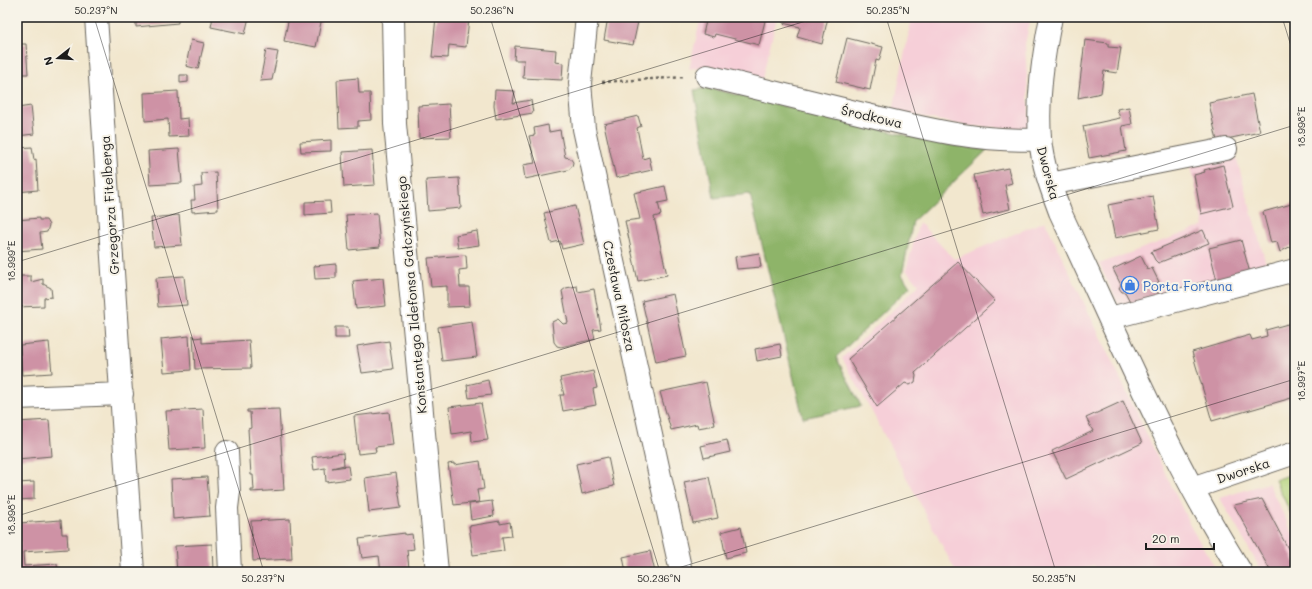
<svg xmlns="http://www.w3.org/2000/svg" width="1312" height="589" font-family="Mali,sans-serif">
<style>
.built{fill:#f6cfd8}
.green{fill:#b3d279;stroke:#68774a}
.forest{fill:#8eb469;stroke:#556842}
.building{fill:#ce92a5}
.lines{fill:none;stroke-linecap:round;stroke-linejoin:round}
.minor-casing{stroke:#67635a;stroke-width:24}
.path{stroke:#67635a;stroke-width:2.5;stroke-dasharray:3 3;stroke-linecap:butt}
.minor{stroke:#fff;stroke-width:22}
.ticks{fill:none;stroke:#1c1c1c;stroke-width:1;stroke-opacity:0.45}
.labels{text-anchor:middle;dominant-baseline:central;stroke-width:4;stroke-linejoin:round;paint-order:stroke}
.street-label{font-size:13px;fill:#1c1c1c;stroke:#f7f3e8}
.shop-label{font-size:13px;fill:#366cbe;stroke:#f7f3e8;text-anchor:start}
.neatline{fill:none;stroke:#1c1c1c;stroke-width:1.5}
.ticks-label{font-size:10px;text-anchor:middle;fill:#1c1c1c}
</style>
<rect width="100%" height="100%" fill="#f7f3e8"/>
<filter id="ink" filterUnits="userSpaceOnUse"><feTurbulence type="fractalNoise" baseFrequency=".025" numOctaves="2"/><feDisplacementMap in="SourceGraphic" scale="8" xChannelSelector="R" yChannelSelector="G"/><feConvolveMatrix kernelMatrix="1 2 1 2 8 2 1 2 1" color-interpolation-filters="sRGB"/></filter>
<filter id="wash" filterUnits="userSpaceOnUse"><feTurbulence type="fractalNoise" baseFrequency=".012" numOctaves="4" result="noise"/><feDisplacementMap in="SourceGraphic" scale="16" xChannelSelector="R" yChannelSelector="G"/><feGaussianBlur stdDeviation="0.9" result="paint"/><feColorMatrix in="noise" values="0 0 0 0 0 0 0 0 0 0 0 0 0 0 0 0 0 1.4 0 .05"/><feComposite in="paint" operator="in"/></filter>
<g filter="url(#wash)">
<rect width="100%" height="100%" fill="#f2e7ce"/>
<path class="built" d="M701,17H777L762,79L701,67L689,69Z
M912,17H1031L1025,44L1030,129L966,126L893,111Z
M1235,153L1268,271L1121,310L1099,264L1204,226L1190,162Z
M1045,221L1192,529L1218,572H1097L1094,565L1076,572H956L870,408L842,358L919,285L906,270L919,222L954,259Z
M1268,483L1295,538V572H1262L1220,498Z"/>
<path class="green" d="M1295,473V522L1275,480Z"/>
<path class="forest" d="M708,88L942,144L987,150L913,221L902,275L910,287L836,357L861,406L803,418L750,194L714,198L694,90Z"/>
<g id="blocks">
<path class="building" d="M136,17H178V23L136,27Z
M213,17H249L245,34L211,27Z
M289,17H322L316,47L284,41Z
M436,17L469,18L466,47L449,45L448,58L432,57Z
M608,17H639L633,45L604,40Z
M707,17H766L759,45L715,34L714,37L703,34Z
M784,17H828L822,44L797,37L800,27L783,23Z
M847,38L883,47L879,61L876,60L870,90L836,82Z
M191,40L204,43L198,69L186,66Z
M1085,40L1108,43V47L1121,48L1117,73L1104,71L1101,93L1078,98Z
M17,44H26L28,74H17Z
M515,46L556,50L555,62L563,63L562,80L523,78L524,60H514Z
M266,50L278,52L272,80L260,81Z
M180,75H188V82L180,83Z
M358,78L359,93H370L371,120L358,121V127L339,128L337,80Z
M495,90L515,91L513,103L531,100L533,113L496,119L494,106Z
M178,91L179,119L188,118L189,136L169,137L168,119L145,121L144,93Z
M1252,94L1260,132L1217,141L1209,103Z
M449,104L451,137L419,138L418,106Z
M31,106L34,134L17,136V108Z
M1129,107L1132,124L1122,126L1126,151L1089,158L1083,126L1120,118L1117,109Z
M638,116L641,126L637,128L643,159L649,157L652,170L616,178L604,124Z
M548,125L549,132L560,130L565,157L570,158L573,162L572,167L568,170L525,179L523,165L535,163L529,136L535,135L534,128Z
M331,140V151L301,152L300,142Z
M32,147L34,160L36,159L38,190L17,192V148Z
M179,149L182,183L150,185L148,151Z
M372,150L375,185L344,187L342,152Z
M1223,165L1233,206L1201,214L1194,175L1205,172L1204,170Z
M1008,168L1012,183L1005,185L1010,209L983,215L974,175Z
M216,172L218,210L192,212L191,200H195L194,187L202,186L201,173Z
M459,178L461,208L428,211L426,180Z
M665,186L668,201L658,203L661,215L654,217L667,275L638,281L625,221L640,219L634,193Z
M1153,196L1159,229L1115,238L1108,205Z
M330,201L331,213L305,215V202Z
M1295,203V244L1280,252L1277,242L1271,243L1263,212Z
M575,206L584,244L562,249L560,241L551,243L544,213Z
M377,213L380,247L349,250L346,215Z
M179,215L182,245L154,247L151,218Z
M39,218V220H46L49,225L47,232L40,233L42,249L17,251V220Z
M1203,230L1209,243L1158,263L1155,260L1151,252Z
M477,231L479,245L458,248L456,235Z
M1241,240L1250,273L1217,281L1209,248Z
M759,253L761,267L737,269L735,257Z
M466,255L467,269L459,270L460,287H469L470,306L447,307V286L431,287L428,258Z
M1141,256L1148,270L1152,268L1159,282L1154,285L1159,295L1133,307L1125,292H1122L1119,288L1121,285L1113,269Z
M958,262L995,301L915,373L916,376L915,382L910,385L905,383L877,407L848,359Z
M336,264V278L315,279L314,266Z
M17,276H31V282L43,279V284L51,288L52,297L44,298V306L17,307Z
M184,276L187,305L158,307L156,278Z
M383,278L386,306L356,309L353,281Z
M577,286L578,292L594,289L601,329L593,330L595,339L561,347L557,346L554,342L552,322L558,319L563,324L568,323L562,291L566,288Z
M673,294L686,356L656,362L642,301Z
M472,322L477,357L442,361L438,327Z
M1295,322V397L1212,421L1192,352L1250,335L1252,340L1267,336L1266,330Z
M335,327H348L349,338H335Z
M193,335L195,338L202,337V343L249,340L251,368L195,369Z
M189,336L191,370L164,372L161,339Z
M389,341L393,369L362,373L357,346Z
M49,342L52,373L22,375L20,345Z
M780,344L782,356L757,361L755,349Z
M593,371L597,388L593,389L596,405L563,411L560,395H564L560,378Z
M488,380L491,395L469,398L467,385Z
M706,382L715,425L698,428L697,424L671,430L660,392Z
M1123,401L1142,443L1066,479L1052,451L1093,431L1086,418Z
M481,403L488,440L472,442L471,431L452,434L449,407Z
M203,409L205,448L169,450L166,411Z
M279,409L284,490L251,492V490H254L253,475H251L248,429L251,428L250,412H247V410Z
M389,412L393,445L375,447L376,452L358,454L354,416Z
M49,420L52,456L17,459V422Z
M727,440L730,452L704,458L701,446Z
M343,453L344,465L332,468L348,466L350,479L326,482L325,468L314,470L312,457Z
M608,457L614,486L582,494L576,464Z
M480,461L484,489L477,490L479,502L454,505L448,464L454,463V465Z
M396,473L401,508L369,512L365,478Z
M207,477L210,516L173,519L171,479Z
M709,477L718,518L693,523L684,482Z
M34,482V499L18,500L17,483Z
M1262,499L1295,562V572H1271L1234,505Z
M492,501L494,516L471,520L469,504Z
M290,519L292,559L253,561L251,521Z
M61,520L62,534H67L68,549L23,552L24,566L57,564L58,572H17V545L20,544L19,523Z
M500,521V524L510,522L512,536L502,537L504,551L473,555L469,526Z
M741,527L746,553L726,558L721,532Z
M405,533V535L412,534L414,549L407,550L409,568L381,572L379,556L362,558L359,539Z
M212,544L213,572H177L175,546Z
M650,551L655,572H626L623,557Z"/>
</g>
</g>
<g filter="url(#ink)">
<use href="#blocks" fill-opacity="0" stroke="#67635a" stroke-width="1"/>
<g class="lines">
<defs>
<path id="minor" d="M96,17L133,572
M393,17L395,124L437,572
M587,17L580,83L584,129L681,572
M1051,17C1043,57 1037,97 1040,138C1042,164 1051,188 1060,212C1117,333 1169,458 1241,572
M707,76C759,89 811,101 863,114C922,128 980,143 1040,139
M1050,184L1226,149
M1110,318L1295,270
M17,398L122,394
M227,452L229,492L227,508L230,572
M1192,488L1295,453"/>
</defs>
<use href="#minor" class="minor-casing"/>
<path class="path" d="M602,82L685,77"/>
<use href="#minor" class="minor"/>
</g>
</g>
<path class="ticks" d="M94,17L264,572M490,17L660,572M886,17L1056,572M1282,17L1295,59M17,262L819,17M17,516L1295,125M665,572L1295,379"/>
<defs>
<symbol id="shop-ring" viewBox="-11 -11 22 22"><circle r="9.5" fill="#f7f3e8" stroke="#3f7fe0" stroke-width="1.5"/><path d="M-5-2.5h2.3a2.7 3.5 0 0 1 5.4 0H5L5.5 6h-11ZM-1.5-2.5h3a1.5 2.3 0 0 0-3 0Z" fill="#3f7fe0"/></symbol>
</defs>
<g fill-rule="evenodd">
<use href="#shop-ring" x="1120" y="275" width="20" height="20"/>
</g>
<g class="labels">
<g class="street-label">
<text transform="translate(872 116) rotate(13)">Środkowa</text>
<text transform="translate(1049 173) rotate(75)">Dworska</text>
<text transform="translate(109 205) rotate(-94)">Grzegorza Fitelberga</text>
<text transform="translate(411 295) rotate(-95)">Konstantego Ildefonsa Gałczyńskiego</text>
<text transform="translate(620 296) rotate(78)">Czesława Miłosza</text>
<text transform="translate(1243 470) rotate(-18)">Dworska</text>
</g>
<g class="shop-label">
<text x="1143" y="285">Porta Fortuna</text>
</g>
</g>
<rect width="1312" height="589" fill="none" stroke="#f7f3e8" stroke-width="44"/>
<g transform="translate(58 58) rotate(253)" stroke="#f7f3e8" stroke-width="3" paint-order="stroke">
<path d="M0-3L7 15L0 10L-7 15Z" fill="#1c1c1c"/>
<text y="-6" font-size="11" font-weight="bold" text-anchor="middle" fill="#1c1c1c">N</text>
</g>
<path d="M1146 543v6h68v-6" fill="none" stroke="#1c1c1c" stroke-width="2"/>
<text x="1152" y="543" font-size="12" fill="#1c1c1c" stroke="#f7f3e8" stroke-width="3" paint-order="stroke">20 m</text>
<rect x="22" y="22" width="1268" height="545" class="neatline"/>
<g class="ticks-label">
<text x="96" y="14">50.237°N</text>
<text x="492" y="14">50.236°N</text>
<text x="888" y="14">50.235°N</text>
<text transform="translate(1301 127) rotate(-90)" y="4">18.998°E</text>
<text transform="translate(11 261) rotate(-90)" y="4">18.999°E</text>
<text transform="translate(1301 381) rotate(-90)" y="4">18.997°E</text>
<text transform="translate(11 515) rotate(-90)" y="4">18.998°E</text>
<text x="263" y="582">50.237°N</text>
<text x="659" y="582">50.236°N</text>
<text x="1054" y="582">50.235°N</text>
</g>
</svg>
